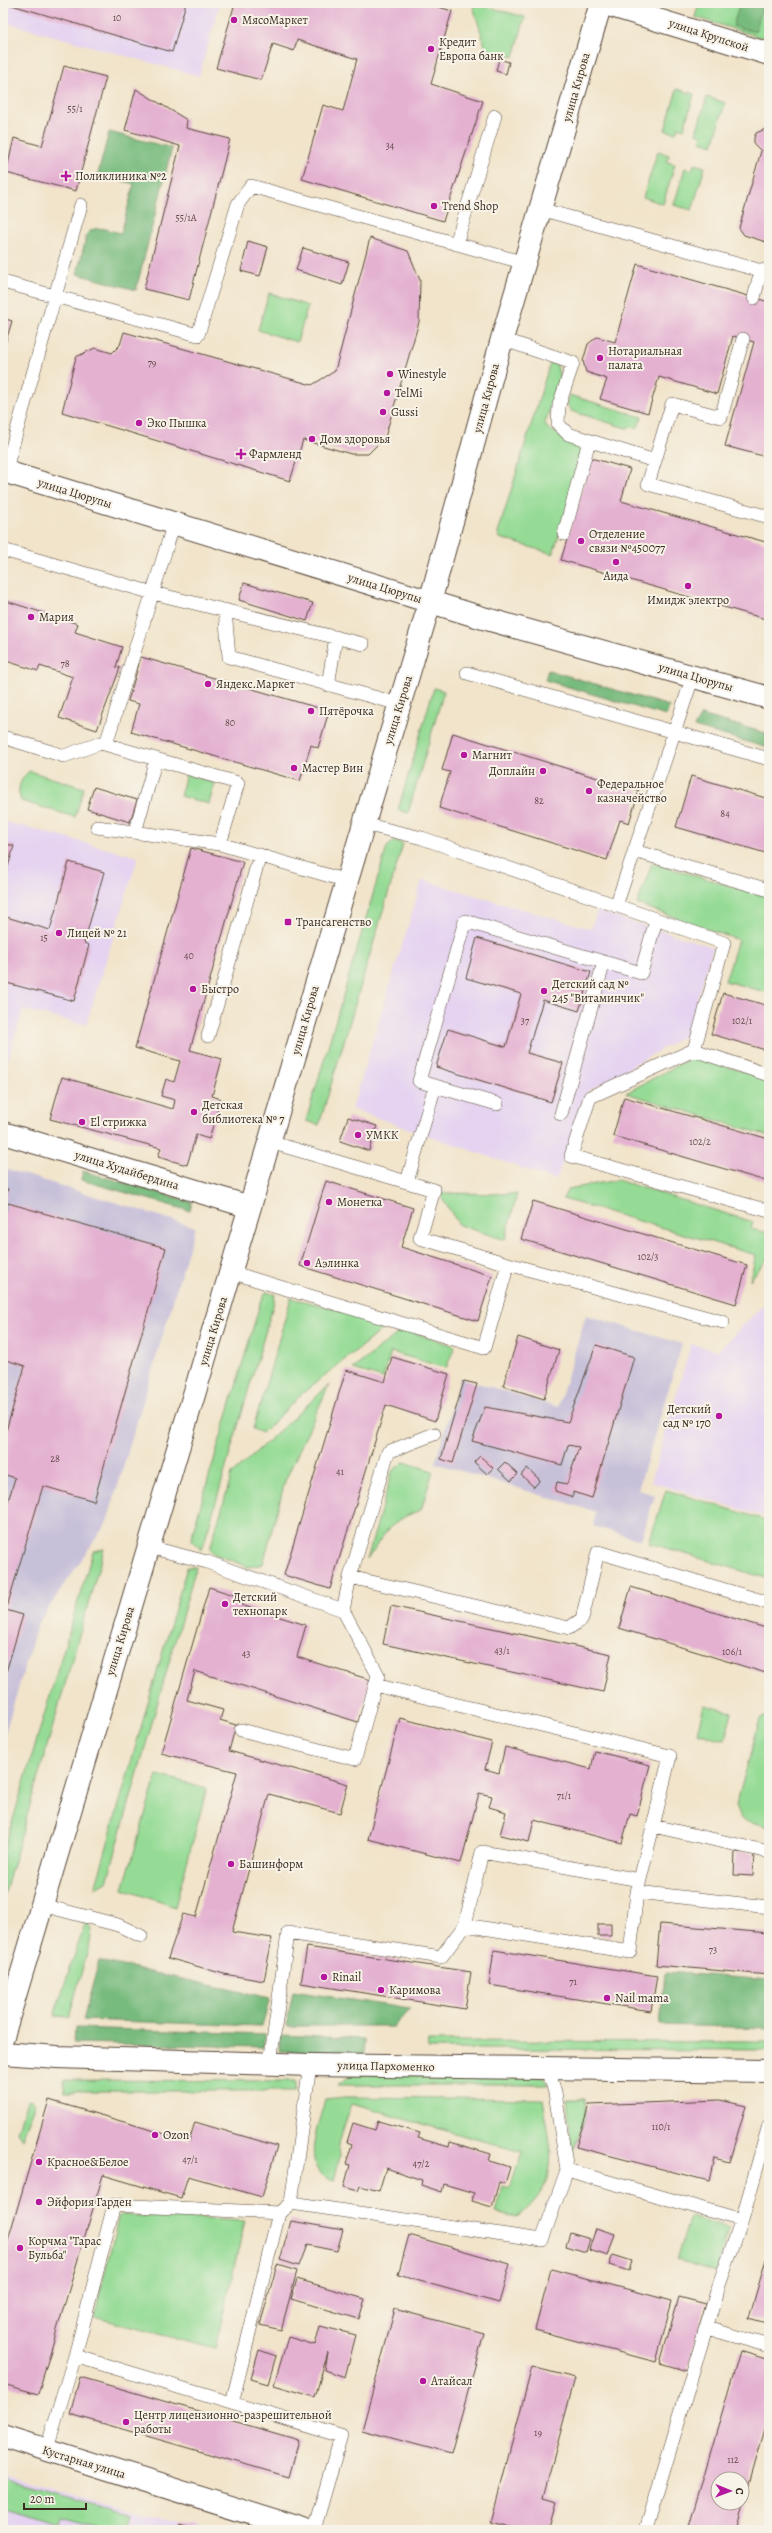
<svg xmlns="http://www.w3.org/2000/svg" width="772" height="2533" font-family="Alegreya,serif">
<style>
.built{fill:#e5d3f1}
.industrial{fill:#c7c0d9}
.green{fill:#95db95;stroke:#68825a}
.forest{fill:#78bb7e;stroke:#5a724e}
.building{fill:#e4b1d1;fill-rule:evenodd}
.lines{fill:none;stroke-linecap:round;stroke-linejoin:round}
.service-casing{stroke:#564638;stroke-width:14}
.minor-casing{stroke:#564638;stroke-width:24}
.tertiary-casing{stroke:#564638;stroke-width:24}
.secondary-casing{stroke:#564638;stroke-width:24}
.service{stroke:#fff;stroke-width:13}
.minor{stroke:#fff;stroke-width:22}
.tertiary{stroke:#fff;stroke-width:22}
.secondary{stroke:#fff;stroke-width:22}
.poi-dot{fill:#b5179e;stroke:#f7f3e8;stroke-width:1.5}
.labels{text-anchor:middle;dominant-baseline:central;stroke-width:4;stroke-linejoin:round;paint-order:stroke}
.number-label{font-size:10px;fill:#654c4b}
.poi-label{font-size:12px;fill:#3b2a1e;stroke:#f7f3e8;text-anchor:start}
.street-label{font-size:12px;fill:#3b2a1e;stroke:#f7f3e8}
</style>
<rect width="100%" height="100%" fill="#f7f3e8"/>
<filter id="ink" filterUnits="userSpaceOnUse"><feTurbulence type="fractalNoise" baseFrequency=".025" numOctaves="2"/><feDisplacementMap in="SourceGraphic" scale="8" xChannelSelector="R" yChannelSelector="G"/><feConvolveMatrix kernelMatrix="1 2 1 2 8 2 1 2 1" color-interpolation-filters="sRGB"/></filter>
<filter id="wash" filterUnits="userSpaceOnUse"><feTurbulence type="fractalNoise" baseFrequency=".012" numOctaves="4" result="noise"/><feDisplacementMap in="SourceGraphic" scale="16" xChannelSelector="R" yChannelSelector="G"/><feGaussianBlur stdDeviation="0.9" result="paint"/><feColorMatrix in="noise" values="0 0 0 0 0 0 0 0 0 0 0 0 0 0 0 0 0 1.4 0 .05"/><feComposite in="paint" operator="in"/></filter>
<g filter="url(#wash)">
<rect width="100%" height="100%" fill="#f1e4ca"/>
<path class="built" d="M3,3H220L199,76L3,22Z
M3,821L138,857L86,1025L23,1010L3,1076Z
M422,880L591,929L597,911L713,947L686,1035L588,1091L556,1180L352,1109Z
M769,1299V1518L651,1482L691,1344L718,1351Z
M3,2476L205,2530H3Z"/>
<path class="industrial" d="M3,1168L195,1227L107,1522L37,1625L3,1740Z
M586,1315L682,1344L638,1490L655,1495L641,1540L593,1526L596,1512L435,1463L460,1378L558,1407Z"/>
<path class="green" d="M472,3L525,17L514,57L486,49Z
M699,3H769V40L695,17Z
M677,89L694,94L684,129L678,127L676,133L665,130Z
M707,97L725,103L713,145L700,141L702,135L696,133Z
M658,151L669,155L667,162L675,164L663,204L643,197Z
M694,164L705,167L692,210L674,205L685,168L692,170Z
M269,293L308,306L297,342L258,330Z
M550,363L557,365L560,379L545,423L547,428C560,436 576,441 583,455L553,554L500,538L498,533Z
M569,395L642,417L638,427L626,428L571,411L567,404Z
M434,688L444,691L408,813L398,810Z
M29,771L84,788L75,817L21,801C16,789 20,780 29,771Z
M186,774L215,783L209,804L180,796Z
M394,841L403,844L319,1125L306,1121L387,847Z
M652,863L769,897V993L725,981L738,940L637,904Z
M693,1057L769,1079V1136L626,1093Z
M617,1180L753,1222L751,1229L769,1233V1257L750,1280L756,1255L563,1199L568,1189Z
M439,1193L517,1194L505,1240L459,1225Z
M266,1292L275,1294L274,1302L202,1550L192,1541L193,1531L260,1304Z
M291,1298L392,1322L304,1392L262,1433L253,1429Z
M403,1329L455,1346L446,1368L391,1352L383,1378L353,1369Z
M329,1385L285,1481L263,1564L249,1567L214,1554L210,1549L232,1474Z
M404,1462L433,1471L421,1510C389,1521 385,1533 367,1560L392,1471Z
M666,1490L769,1521V1579L649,1543Z
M104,1549L3,1899V1853L93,1551Z
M187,1567H196L107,1882L95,1888Z
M704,1705L732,1712L725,1740L697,1733Z
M769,1715V1827L741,1819L736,1806L760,1719Z
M157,1775L207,1788L175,1907L123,1889Z
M86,1921L92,1930L90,1942L69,2017L54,2016Z
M429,2041L769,2042V2050L428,2049Z
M352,2074L543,2076L548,2085H337Z
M63,2080L295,2081V2091H65Z
M345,2097L543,2099C551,2149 563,2181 518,2217L495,2212L503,2186L510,2188L522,2152L351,2104L338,2142L340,2156L334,2181C298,2170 319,2125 325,2099Z
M567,2099H585L586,2116L572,2154Z
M32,2100L35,2105L22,2139L17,2132L27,2101Z
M119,2215L245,2221L215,2349L94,2317Z
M690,2216L729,2228L716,2272L677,2260Z
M3,2480L131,2514L127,2530H111L62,2517L60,2523L3,2507Z"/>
<path class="forest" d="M740,3H764L755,32L733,26Z
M109,132L172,148L136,290L77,274L87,234C97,223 109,231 121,233L134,184L98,174Z
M548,670L669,706L666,716L545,680Z
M701,715L769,734V748L694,727Z
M83,1171L192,1202L190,1211L81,1180Z
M99,1961L270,1998L262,2026L83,2020Z
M665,1972L769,1980V2028L660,2025Z
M293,1991L410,2009L394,2026H286Z
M75,2028L265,2034L263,2047L74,2043Z
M281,2035L365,2039L364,2055L280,2051Z"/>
<g id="blocks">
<path class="building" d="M5,3H186L172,52Z
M235,3H425L452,11L431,84L483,101L443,221L302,179L323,105L343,111L357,59L297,40L294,51L273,44L261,80L216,68Z
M499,59L509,62L506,74L496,71Z
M64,66L106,77L76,191L6,173L14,138L42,146Z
M136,89L187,120L186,128L230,139L189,300L144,289L180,146L125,130Z
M769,125V243L744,235L739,228L761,151L754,144V138L756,133L768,128Z
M370,238L408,251L420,280L419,322L385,437L368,454H351L303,440L290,481L62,412L76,357L95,348L112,353L120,345L124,332L312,385L335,371Z
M248,241L268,247L260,276L241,271Z
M303,248L349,262L342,285L296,270Z
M637,264L769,302V437L763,456L725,446L754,342L733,336L717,394L659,377L648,413L600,399L607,379L586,372L583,361L588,344L597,337L615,342Z
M3,318L12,321L3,351Z
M591,458L630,469L621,501L769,543V620L561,560Z
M244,583L313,603L307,621L239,600Z
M3,600L78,624L75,632L122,647L116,667L120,668L97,730L59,718L73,677L40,666L38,671L3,660L6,651H3Z
M141,657L329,711L318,748L311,745L300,781L131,732L139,704L128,701Z
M453,733L639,791L629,823L620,820L607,860L439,808L450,772L442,770Z
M691,776L769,799V854L676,827Z
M94,787L137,800L130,822L87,809Z
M3,843L14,846L3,884Z
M191,848L243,862L190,1050L222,1059L212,1096L221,1099L209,1139L196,1135L187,1165L158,1157L161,1148L50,1119L62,1077L173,1109L175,1100L161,1096L166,1079L174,1082L180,1061L135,1048Z
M69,862L104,872L84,943L89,945L74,1001L3,982V916L50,930Z
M477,938L591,972L579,1011L543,1000L527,1053L563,1063L551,1102L436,1067L448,1029L506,1047L521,994L466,978Z
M723,993L769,1006V1051L711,1034Z
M624,1097L769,1139V1182L613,1136Z
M348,1117L377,1126L369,1151L340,1141Z
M326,1181L413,1208L401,1247L492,1276L478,1321L300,1266Z
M3,1188L8,1189L3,1205Z
M533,1201L747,1265L736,1304L521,1239Z
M8,1203L166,1248L94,1501L43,1486L6,1610L23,1615L3,1682V1518L15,1478L3,1474V1441L25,1366L3,1359V1219Z
M518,1337L559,1350L544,1399L503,1386Z
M596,1345L634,1357L592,1498L573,1492V1497L555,1491L557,1482L567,1484L579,1447L568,1445L562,1465L472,1441L485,1407L568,1422Z
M392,1357L449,1374L435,1421L386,1405L330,1589L284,1575L346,1370L385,1382Z
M464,1381L477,1384L453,1463L441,1459Z
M480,1456L493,1468L487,1474L474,1462Z
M505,1462L518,1474L511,1481L498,1469Z
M527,1468L540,1480L534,1487L521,1475Z
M209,1587L243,1598L241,1605L306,1625L297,1657L371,1680L358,1722L195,1671L187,1700L223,1710L220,1720L236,1725L229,1751L348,1784L340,1813L269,1794L232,1932L272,1938L264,1981L224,1974L168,1958L183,1914L196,1917L237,1772L161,1753Z
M631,1587L769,1629V1674L619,1628Z
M391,1606L611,1654L603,1692L383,1644Z
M400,1718L492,1742L485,1769L499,1773L505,1747L591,1769L595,1751L650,1765L637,1816L630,1814L622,1843L534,1820L529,1842L500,1835L506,1812L489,1807L492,1796L479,1793L461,1863L368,1839Z
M735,1852L754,1853L753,1876L734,1875Z
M598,1924H611V1936H598Z
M660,1924L769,1933V1975L656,1965Z
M307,1947L471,1972L465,2009L301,1983Z
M494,1950L657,1976L651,2011L489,1985Z
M49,2100L189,2141L195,2122L277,2146L262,2197L188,2176L181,2198L103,2175L38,2394L3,2384V2257Z
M720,2100L746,2106L729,2162L714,2158L709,2181L576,2147L589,2105Z
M378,2121L420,2133L418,2138L449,2147L450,2142L491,2154L489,2161L510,2167L505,2184L499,2182L492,2207L472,2201L474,2193L444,2184L442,2192L421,2185L422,2180L386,2168L379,2191L360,2186L358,2191L344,2187L350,2165L346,2164L352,2144L347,2142L353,2123L375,2130Z
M291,2221L343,2230L337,2251L307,2245L299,2266L280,2260Z
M596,2228L615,2234L608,2256L589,2250Z
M570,2233L590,2239L586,2252L566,2246Z
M409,2235L510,2264L499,2303L398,2275Z
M769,2249V2324L749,2318Z
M613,2255L632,2261L629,2271L609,2265Z
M277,2265L297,2271L281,2330L260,2325Z
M551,2269L672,2301L656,2362L535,2330Z
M297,2279L365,2299L359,2319L291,2299Z
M679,2297L706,2304L687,2371L660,2363Z
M395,2309L484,2333L451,2454L362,2430Z
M320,2326L356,2335L345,2377L325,2370L328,2352L315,2397L274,2385L288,2337L315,2345Z
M259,2350L276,2356L268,2384L251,2379Z
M740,2351L769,2360V2415L736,2530H688ZM718,2479H742V2503H718Z
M532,2367L575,2378L543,2498L557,2502L549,2530H521L491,2522Z
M80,2377L299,2440L289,2477L70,2414Z
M179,2523L200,2530H177Z
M64,2526L77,2530H63Z"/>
</g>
</g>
<g filter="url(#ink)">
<use href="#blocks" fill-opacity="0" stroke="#564638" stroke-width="1"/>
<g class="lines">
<defs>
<path id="service" d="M540,209L769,273
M456,244L495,116
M3,282L198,335L238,204L251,186L525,263
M754,298L761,270
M502,339L573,363L559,405L558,424L568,434L655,461
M743,339L721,417L672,404L648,484L769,517
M5,472L81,205
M564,534L589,441
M3,550L153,593L363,644
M225,610L229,657L399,704
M467,673L769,759
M328,685L336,637
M3,737L64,756L101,743L238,783L220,844
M106,744L174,523
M364,824L422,838L724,943L694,1050L590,1097L571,1156L769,1211
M97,827L220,844L347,881
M135,832L156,759
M634,851L769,890
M616,906L693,676
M208,1036L260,855
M694,1050L769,1075
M435,1086L419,1081L465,921L641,973L656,920
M561,1114L604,962
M407,1182L435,1086L497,1104
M508,1264L723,1322
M230,1272L484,1348L508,1264L420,1238L434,1190L270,1142
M149,1547L207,1562L343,1610L350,1577L388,1452L434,1434
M350,1577L569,1628L582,1619L598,1552L769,1603
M375,1685L670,1756L637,1892
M241,1730L355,1759L378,1675L343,1610
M653,1826L769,1852
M42,1905L118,1925L141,1936
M465,1925L482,1852L640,1880
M270,2063L288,1933L441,1957L465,1925L630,1952L637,1892L769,1907
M548,2068L555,2093L567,2170L742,2220
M291,2203L542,2240L567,2170
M707,2328L769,2346
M75,2356L341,2436L314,2530
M232,2403L279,2213
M46,2451L75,2356L114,2205L279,2213L291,2203L310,2065
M646,2530L717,2291L742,2220L769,2125"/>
<path id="minor" d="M602,3L769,54
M3,2436L303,2530"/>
<path id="tertiary" d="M3,1133L250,1207
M3,2036L430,602
M3,2053L57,2057L310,2065L769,2071"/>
<path id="secondary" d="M3,471L483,618L769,698
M430,602L502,339L601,3"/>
</defs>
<use href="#service" class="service-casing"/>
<use href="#minor" class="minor-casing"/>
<use href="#tertiary" class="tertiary-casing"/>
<use href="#secondary" class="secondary-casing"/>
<use href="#service" class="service"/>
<use href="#minor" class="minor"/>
<use href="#tertiary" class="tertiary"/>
<use href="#secondary" class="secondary"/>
</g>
</g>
<g class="poi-dot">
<circle cx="234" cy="20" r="4"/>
<circle cx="431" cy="49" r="4"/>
<path d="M64 170h4v4h4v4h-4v4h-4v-4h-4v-4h4z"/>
<circle cx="434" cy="206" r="4"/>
<circle cx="600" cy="358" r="4"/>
<circle cx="390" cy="374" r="4"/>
<circle cx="387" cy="393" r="4"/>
<circle cx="383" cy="412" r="4"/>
<circle cx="139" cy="423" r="4"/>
<circle cx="312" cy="439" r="4"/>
<path d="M239 448h4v4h4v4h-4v4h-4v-4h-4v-4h4z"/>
<circle cx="581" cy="541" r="4"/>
<circle cx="616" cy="562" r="4"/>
<circle cx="688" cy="586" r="4"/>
<circle cx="31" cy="617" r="4"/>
<circle cx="208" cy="684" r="4"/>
<circle cx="311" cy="711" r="4"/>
<circle cx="464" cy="755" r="4"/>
<circle cx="294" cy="768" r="4"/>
<circle cx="543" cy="771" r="4"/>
<circle cx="589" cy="791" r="4"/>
<rect x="284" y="918" width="8" height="8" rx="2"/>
<circle cx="59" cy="933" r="4"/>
<circle cx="193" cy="989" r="4"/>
<circle cx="544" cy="991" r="4"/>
<circle cx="194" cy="1112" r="4"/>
<circle cx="82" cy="1122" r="4"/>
<circle cx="358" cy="1135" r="4"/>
<circle cx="329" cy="1202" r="4"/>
<circle cx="307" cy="1263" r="4"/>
<circle cx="719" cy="1416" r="4"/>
<circle cx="225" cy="1604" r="4"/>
<circle cx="231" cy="1864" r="4"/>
<circle cx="324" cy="1977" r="4"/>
<circle cx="381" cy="1990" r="4"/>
<circle cx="607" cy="1998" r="4"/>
<circle cx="155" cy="2135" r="4"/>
<circle cx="39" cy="2162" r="4"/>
<circle cx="39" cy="2202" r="4"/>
<circle cx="20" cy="2248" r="4"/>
<circle cx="423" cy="2381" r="4"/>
<circle cx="126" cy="2422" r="4"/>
</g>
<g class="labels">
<g class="number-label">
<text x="117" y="17">10</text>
<text x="75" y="108">55/1</text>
<text x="390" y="145">34</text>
<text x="186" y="217">55/1А</text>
<text x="152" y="362">79</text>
<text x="65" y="663">78</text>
<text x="230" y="722">80</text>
<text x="539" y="800">82</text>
<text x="725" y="813">84</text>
<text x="44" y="937">15</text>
<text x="189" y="955">40</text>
<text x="525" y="1020">37</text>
<text x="742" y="1020">102/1</text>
<text x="700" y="1141">102/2</text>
<text x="648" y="1256">102/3</text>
<text x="55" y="1458">28</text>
<text x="340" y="1471">41</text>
<text x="502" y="1650">43/1</text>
<text x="732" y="1651">106/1</text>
<text x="246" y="1653">43</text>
<text x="564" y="1795">71/1</text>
<text x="713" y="1949">73</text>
<text x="573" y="1981">71</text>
<text x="661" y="2126">110/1</text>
<text x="190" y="2159">47/1</text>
<text x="421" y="2163">47/2</text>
<text x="538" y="2432">19</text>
<text x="733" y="2459">112</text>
</g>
<g class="poi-label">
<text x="242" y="20">МясоМаркет</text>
<text x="439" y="42">Кредит<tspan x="439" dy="14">Европа банк</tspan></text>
<text x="75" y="176">Поликлиника №2</text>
<text x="442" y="206">Trend Shop</text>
<text x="608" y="351">Нотариальная<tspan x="608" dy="14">палата</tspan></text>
<text x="398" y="374">Winestyle</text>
<text x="395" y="393">TelMi</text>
<text x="391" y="412">Gussi</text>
<text x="147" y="423">Эко Пышка</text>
<text x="320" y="439">Дом здоровья</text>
<text x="249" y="454">Фармленд</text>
<text x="589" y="534">Отделение<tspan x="589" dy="14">связи №450077</tspan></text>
<text x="616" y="576" text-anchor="middle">Аида</text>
<text x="688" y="600" text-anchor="middle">Имидж электро</text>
<text x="39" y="617">Мария</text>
<text x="216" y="684">Яндекс.Маркет</text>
<text x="319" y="711">Пятёрочка</text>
<text x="472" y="755">Магнит</text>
<text x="302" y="768">Мастер Вин</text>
<text x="535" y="771" text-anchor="end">Доплайн</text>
<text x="597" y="784">Федеральное<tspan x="597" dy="14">казначейство</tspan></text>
<text x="296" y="922">Трансагенство</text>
<text x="67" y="933">Лицей № 21</text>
<text x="552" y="984">Детский сад №<tspan x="552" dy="14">245 "Витаминчик"</tspan></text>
<text x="201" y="989">Быстро</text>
<text x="202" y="1105">Детская<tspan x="202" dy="14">библиотека № 7</tspan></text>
<text x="90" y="1122">El стрижка</text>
<text x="366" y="1135">УМКК</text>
<text x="337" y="1202">Монетка</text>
<text x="315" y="1263">Аэлинка</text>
<text x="711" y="1409" text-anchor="end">Детский<tspan x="711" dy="14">сад № 170</tspan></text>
<text x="233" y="1597">Детский<tspan x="233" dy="14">технопарк</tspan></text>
<text x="239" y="1864">Башинформ</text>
<text x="332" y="1977">Rinail</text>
<text x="389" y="1990">Каримова</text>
<text x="615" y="1998">Nail mama</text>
<text x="163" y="2135">Ozon</text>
<text x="47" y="2162">Красное&amp;Белое</text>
<text x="47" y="2202">Эйфория Гарден</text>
<text x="28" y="2241">Корчма "Тарас<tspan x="28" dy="14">Бульба"</tspan></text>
<text x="431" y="2381">Атайсал</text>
<text x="134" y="2415">Центр лицензионно-разрешительной<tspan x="134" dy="14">работы</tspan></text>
</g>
<g class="street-label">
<text transform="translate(709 35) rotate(18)">улица Крупской</text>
<text transform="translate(576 87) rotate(-74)">улица Кирова</text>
<text transform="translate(486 398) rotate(-75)">улица Кирова</text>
<text transform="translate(75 493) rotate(17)">улица Цюрупы</text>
<text transform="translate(385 588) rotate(17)">улица Цюрупы</text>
<text transform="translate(696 677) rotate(16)">улица Цюрупы</text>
<text transform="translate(398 710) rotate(-73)">улица Кирова</text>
<text transform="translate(305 1020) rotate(-74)">улица Кирова</text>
<text transform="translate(127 1170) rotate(17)">улица Худайбердина</text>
<text transform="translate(213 1331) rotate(-73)">улица Кирова</text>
<text transform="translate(120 1641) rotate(-73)">улица Кирова</text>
<text transform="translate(386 2066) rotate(1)">улица Пархоменко</text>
<text transform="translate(84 2462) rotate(17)">Кустарная улица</text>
</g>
</g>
<rect width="772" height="2533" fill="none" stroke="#f7f3e8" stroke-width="16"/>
<g transform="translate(730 2491) rotate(91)"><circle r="19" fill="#f7f3e8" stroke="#aca397"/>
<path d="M0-3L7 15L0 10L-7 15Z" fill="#b5179e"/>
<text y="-6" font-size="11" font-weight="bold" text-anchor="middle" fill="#3b2a1e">С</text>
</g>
<path d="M24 2503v6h62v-6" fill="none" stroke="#3b2a1e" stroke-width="2"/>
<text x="30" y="2503" font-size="12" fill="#3b2a1e" stroke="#f7f3e8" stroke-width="3" paint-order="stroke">20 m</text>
</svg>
